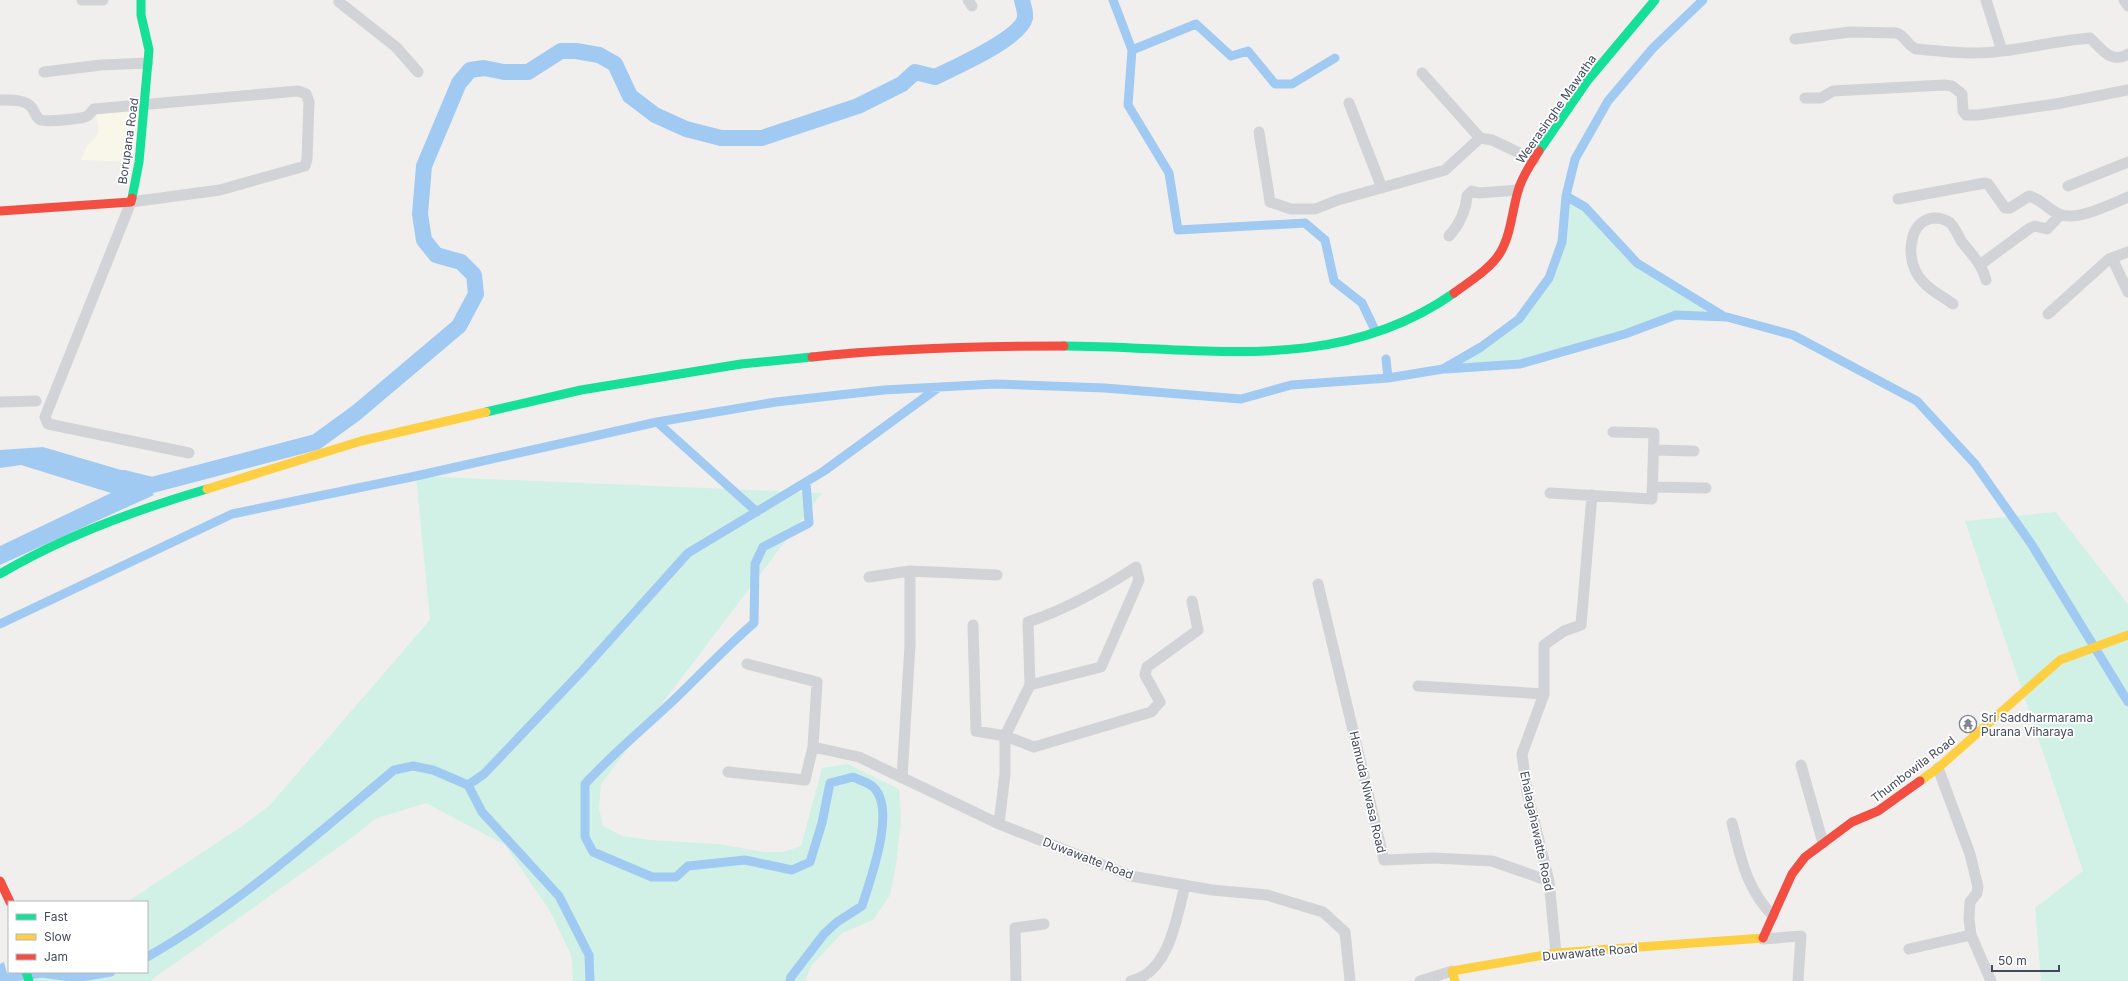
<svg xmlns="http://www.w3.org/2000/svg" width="2128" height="981" font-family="Inter,sans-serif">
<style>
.commercial{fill:#f8f7e9}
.green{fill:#d1f1e6}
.water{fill:#a1caf3}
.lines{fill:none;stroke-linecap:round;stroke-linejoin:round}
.canal{stroke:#a1caf3;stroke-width:9}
.river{stroke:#a1caf3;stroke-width:16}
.street{stroke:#d1d3d7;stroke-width:11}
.fast{stroke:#16e098;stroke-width:9}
.slow{stroke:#ffcf43;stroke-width:9}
.jam{stroke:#f24e42;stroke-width:9}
.labels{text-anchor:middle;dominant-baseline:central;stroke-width:3.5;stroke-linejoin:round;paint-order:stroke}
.street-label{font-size:12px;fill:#444a5d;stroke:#fff}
.poi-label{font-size:12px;fill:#444a5d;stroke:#fff;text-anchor:start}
</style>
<rect width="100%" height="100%" fill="#f0efee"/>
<path class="commercial" d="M145,104L139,162L81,160L87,146L98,134V124L94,109Z"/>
<path class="green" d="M1568,201L1584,210L1635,264L1711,312L1677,311L1602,337L1520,360L1459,365L1522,320L1551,280L1565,244Z
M416,476L822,493L601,784L599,808L603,826L622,836L650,840L719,844L764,852H783L801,846L822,768L848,764L899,789L901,821L896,865L890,895L873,920L842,933L812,965L805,981H573L571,955L550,911L505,845L426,803L375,819L350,839L150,981H29L26,972H147V902H127L244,825L270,805L430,620Z
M2056,512L2128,604V981H2041L2035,908L2083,871L1965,521Z"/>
<path class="water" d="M43,447L138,475L154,495L0,565V546L111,493L21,465L0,468V450Z
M4,962L9,981H0V964Z"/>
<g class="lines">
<path class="canal" d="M1113,0L1132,50L1128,105L1169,173L1178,230L1305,223L1325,240L1334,281L1362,303L1374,328
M1132,50L1196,24L1231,56L1248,51L1275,84H1292L1335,58
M1566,196L1585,207L1637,263L1725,317
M1386,359L1388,378
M1446,369L1520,364L1625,334L1676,315L1727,317L1793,335L1917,401L1975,464L2032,545L2128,702
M657,422L757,512
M0,624L232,514L416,476L657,422L776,402L884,390L995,384L1105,388L1241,399L1291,385L1388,378L1443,369L1481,347L1519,319L1549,278L1562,242L1566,196L1575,159L1608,101L1653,48L1703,0
M468,785L482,812L559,896L589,955L590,981
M147,957C237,906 315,836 394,770L413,766L433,770L468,785L484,774L582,671L688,553L824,471L939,387
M8,978L42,973L76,978L111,972
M790,981L791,977L824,934L837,922L862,906C870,880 898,807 872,786C867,782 859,780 853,777L830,783L822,823L810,862L792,870L745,860L688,866L676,877H652L593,852L585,837V784C614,752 648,725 679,695C704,671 727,646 754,623L755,564L763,547L809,523L806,482"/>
<path class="river" d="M124,478L152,485L316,442L356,413L459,326L476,294L474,275L461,262L436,255L424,240L420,214L424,166L459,83L470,70L484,68L504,72H528L561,51H576L599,55L615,64L630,96L655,115L686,129L721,138H762L858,106L902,84L915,72L935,77C955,67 1020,39 1025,18C1026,13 1023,5 1022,0"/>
<path class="street" d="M82,0H103
M340,0L339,2L396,47L418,72
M968,0L972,6
M1986,0L2002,51
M2124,0L2128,6
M1795,39L1850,32L1897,33C1906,37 1907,45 1916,49C1933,50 1951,53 1968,53C2009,54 2049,41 2090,38C2101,48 2111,65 2128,54
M44,72L101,65L148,63
M1422,73L1480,138L1492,140L1534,160
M1805,98H1821L1833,91L1944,85L1952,86L1962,94L1963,111L1966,115H1978L2056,104L2128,90
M0,100C10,100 26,99 32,108C35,112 36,118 41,120C50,122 77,119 85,117C89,116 91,112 94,109L298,91L306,94L309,102L307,159L305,166L220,190L131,202L45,417L48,424L189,453
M1349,103L1382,188
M1259,132L1270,202L1291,209H1315L1338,200L1445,170L1480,138
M2068,186L2128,162
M1898,199L1985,183L1988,184L2005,208H2010L2029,196C2039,198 2049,210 2059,214C2076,222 2111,204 2128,197
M1449,236C1459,225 1466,210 1467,196L1472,191L1479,193L1518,190
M2112,258L2128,292
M1981,264L2030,228L2035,226L2047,229L2060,215
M1953,304C1939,294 1923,287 1915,270C1907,252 1910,220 1934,218C1939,218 1944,219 1949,222C1954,225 1958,236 1962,242C1972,255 1982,264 1986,280
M2048,314L2109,259L2128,252
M0,402L36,401
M1654,450L1694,451
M1653,487L1706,488
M1550,493L1652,499L1654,433L1613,432
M869,577L910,571
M1318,584L1384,860L1434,858L1492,861L1549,881
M973,625L976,731L1005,736L1034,747L1151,712L1160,702L1145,675L1147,667L1198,630L1192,601
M1418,686L1544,694
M813,747L859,757L999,824L1131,876L1212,890L1267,895L1323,912L1345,932L1350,981
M1801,765L1823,843
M1938,768L1970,854L1978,887L1977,893L1970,902L1969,919L1971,935L1991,981
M728,772L805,780L813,747L817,682L747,664
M902,778L910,645V571L997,575
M1732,823C1741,859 1746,888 1773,916
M999,824L1005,774V736L1030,685L1101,667L1139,580L1136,567C1101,590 1067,609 1028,622L1030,685
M1763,939L1801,936L1798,981
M1909,949L1971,935
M1556,953L1549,881L1527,792L1522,754L1544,694V645L1564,631L1581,625L1592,495
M1016,981L1015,928L1044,924
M1131,981C1169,973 1177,917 1185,885
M1420,981L1452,971"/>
<path class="fast" d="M1539,151L1588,80L1655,0
M132,198L139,162L149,50L141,15V0
M1064,346C1199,346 1335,377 1454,293
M486,412L581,390L741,364L812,357
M0,574C64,536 135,510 207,489
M26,972L29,981"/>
<path class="slow" d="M207,489L361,441L486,412
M1920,781L1938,768L2060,660L2128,635
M1455,981L1452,971L1556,953L1763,938"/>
<path class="jam" d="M0,211L131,202L132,198
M1454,293C1469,282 1490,269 1500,253C1511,235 1512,211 1518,191C1522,176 1531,164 1539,151
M812,357C896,348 980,346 1064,346
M0,881L10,902
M1763,938L1792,874L1805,857L1852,822L1878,811L1920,781"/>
</g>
<defs>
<symbol id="temple-ring" viewBox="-11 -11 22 22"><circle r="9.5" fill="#fff" stroke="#808490" stroke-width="1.5"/><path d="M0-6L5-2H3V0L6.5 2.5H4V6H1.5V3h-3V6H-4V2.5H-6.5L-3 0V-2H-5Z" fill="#808490"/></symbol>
</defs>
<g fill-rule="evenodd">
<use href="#temple-ring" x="1958" y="714" width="20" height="20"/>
</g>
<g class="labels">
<g class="street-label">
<text transform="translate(1556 109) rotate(-55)">Weerasinghe Mawatha</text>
<text transform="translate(128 141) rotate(-82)">Borupana Road</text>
<text transform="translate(1913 769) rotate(-37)">Thumbowila Road</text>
<text transform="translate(1368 792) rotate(77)">Hamuda Niwasa Road</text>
<text transform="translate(1537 831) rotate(78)">Ehalagahawatte Road</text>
<text transform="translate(1088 858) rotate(21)">Duwawatte Road</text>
<text transform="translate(1590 952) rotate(-5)">Duwawatte Road</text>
</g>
<g class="poi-label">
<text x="1981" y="717">Sri Saddharmarama<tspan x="1981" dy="14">Purana Viharaya</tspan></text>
</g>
</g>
<rect x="8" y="901" width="140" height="72" fill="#ffffff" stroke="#b4b7be"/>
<rect x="16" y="914" width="20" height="6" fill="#16e098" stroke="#b4b7be"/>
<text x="44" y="921" font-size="12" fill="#444a5d">Fast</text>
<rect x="16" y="934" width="20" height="6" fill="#ffcf43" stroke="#b4b7be"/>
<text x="44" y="941" font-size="12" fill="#444a5d">Slow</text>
<rect x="16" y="954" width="20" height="6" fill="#f24e42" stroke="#b4b7be"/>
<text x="44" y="961" font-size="12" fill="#444a5d">Jam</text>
<path d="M1992 965v6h67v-6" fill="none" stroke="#444a5d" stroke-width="2"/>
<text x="1998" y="965" font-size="12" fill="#444a5d" stroke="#ffffff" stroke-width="3" paint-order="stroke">50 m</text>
</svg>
